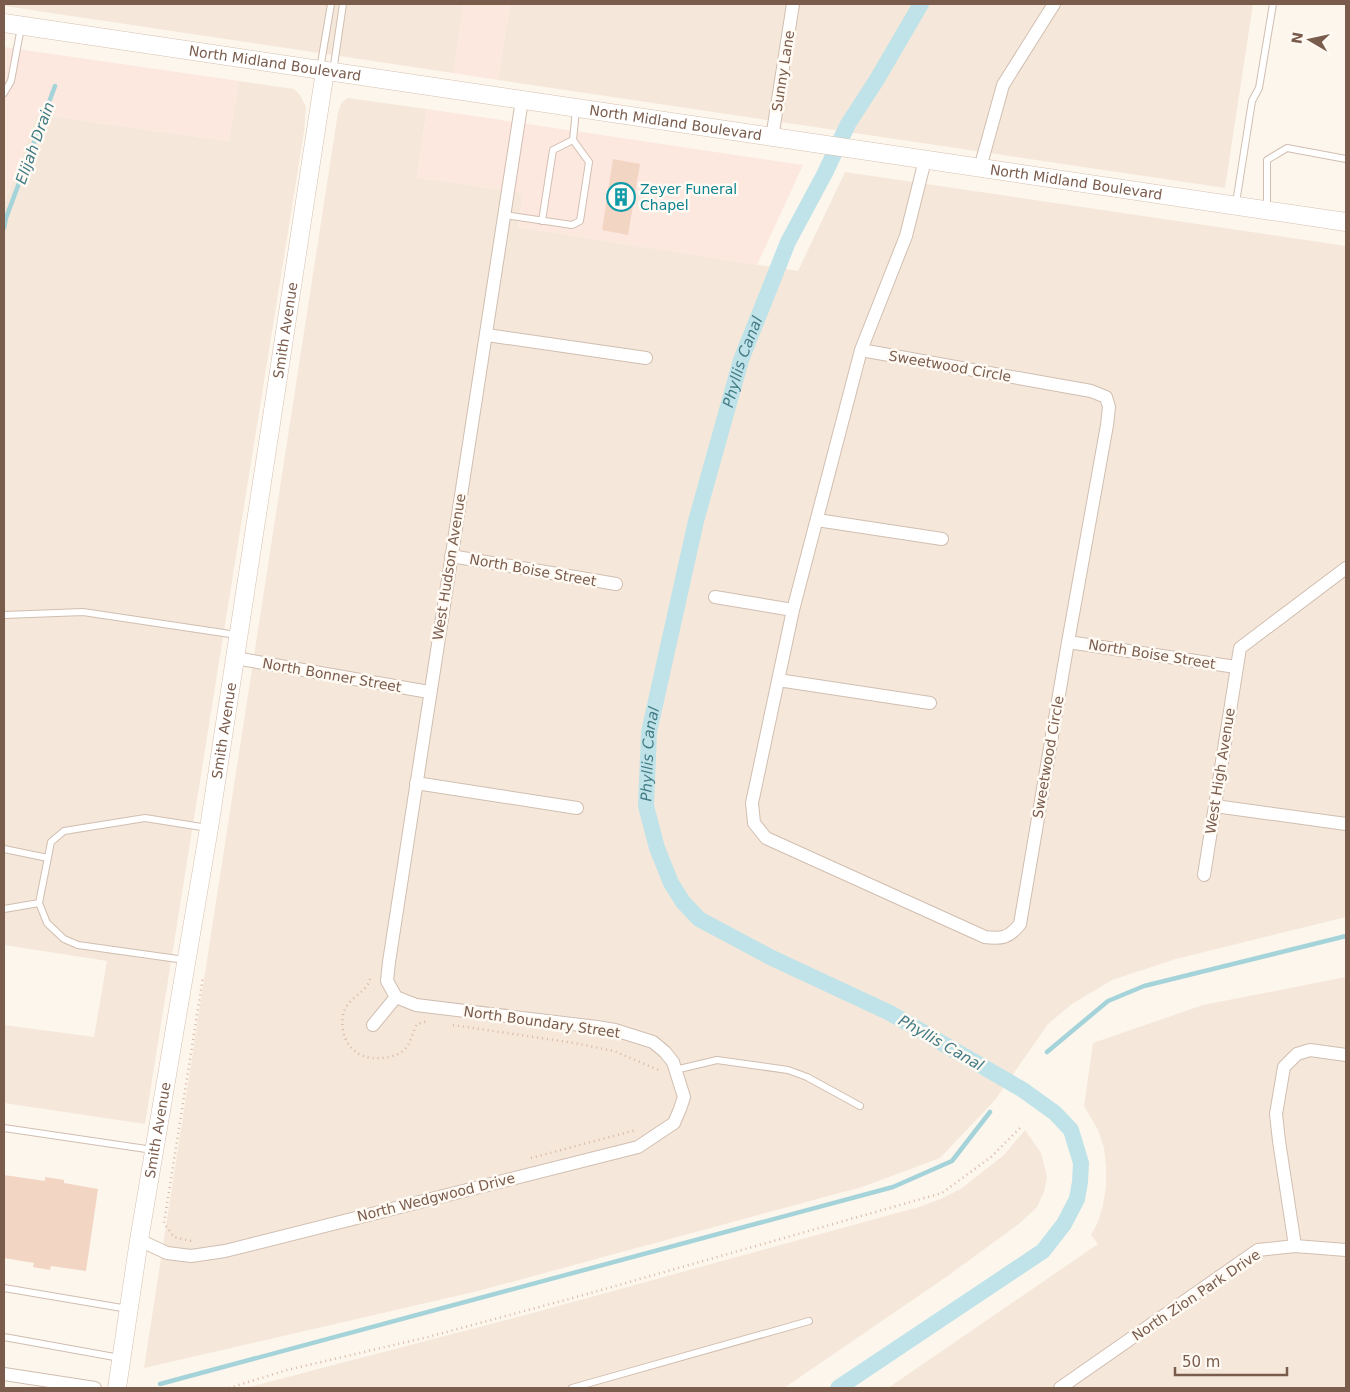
<svg xmlns="http://www.w3.org/2000/svg" width="1350" height="1392" font-family="'DejaVu Sans',sans-serif">
<style>
.residential{fill:#f5e8da}
.commercial{fill:#fde8e0}
.lines{fill:none;stroke-linecap:round;stroke-linejoin:round}
.stream{stroke:#a5d3da;stroke-width:4.5}
.canal{stroke:#bfe3e8;stroke-width:16}
.building{fill:#f3d5c3}
.lane-casing{stroke:#d1beb0;stroke-width:8}
.street-casing{stroke:#d1beb0;stroke-width:14}
.secondary-casing{stroke:#d6c0b0;stroke-width:19}
.path{stroke:#d9b8a5;stroke-width:2.5;stroke-dasharray:1 4;stroke-linecap:butt}
.lane{stroke:#fff;stroke-width:6}
.street{stroke:#fff;stroke-width:12}
.secondary{stroke:#fff;stroke-width:18}
.labels{text-anchor:middle;dominant-baseline:central;stroke-width:5;stroke-linejoin:round;paint-order:stroke}
.street-label{font-size:14px;fill:#7a5c4d;stroke:#fffaf3}
.culture-label{font-size:14px;fill:#0d838f;stroke:#fffaf3;text-anchor:start}
.water-label{font-size:15px;font-style:italic;fill:#437c86;stroke:#fffaf3}
</style>
<rect width="100%" height="100%" fill="#fdf6ec"/>
<path class="residential" d="M4,4H464L453,73L4,6Z
M510,4H554L565,5V4H1253L1225,188L498,80Z
M239,81L294,89L300,95L306,107L304,132L145,1124L4,1103V1025L94,1037L107,961L4,945V204L37,114L229,141Z
M348,98L427,109L417,177L523,193L518,227L798,271L845,172L1346,246V917L1176,959L1112,980L1072,1004L1048,1024L995,1100L940,1158L862,1187L478,1291L144,1368L338,112L342,102Z
M1346,977V1388H888L1098,1244L1091,1235L1098,1222L1103,1205L1106,1186V1167L1104,1148L1098,1130L1084,1106L1093,1043L1203,1005Z
M1025,1130L1041,1153L1047,1177L1044,1192L1037,1207L1020,1223L949,1275L784,1388H245L529,1314L919,1207L941,1199L962,1188L1004,1155Z"/>
<path class="commercial" d="M464,4H510L498,80L453,73Z
M4,47L239,81L229,141L37,114L4,204Z
M427,109L803,165L757,265L518,227L523,193L417,177Z"/>
<g class="lines">
<path class="stream" d="M4,228L6,218L55,86
M1047,1052L1108,1001L1144,986L1346,936
M160,1384L893,1187L952,1161L990,1112"/>
<path class="canal" id="s1" d="M838,1388L1043,1251L1064,1224L1077,1199L1080,1182L1081,1163L1071,1130L1055,1113L1023,1090L890,1013L772,958L699,919L683,902L671,883L657,848L646,806L649,732L696,521L741,360L788,242L825,173L848,124L876,81L921,4"/>
</g>
<path class="building" d="M613,159L640,164L628,235L602,230Z
M4,1175L45,1181V1177L64,1180V1183L98,1189L86,1271L51,1266L50,1270L33,1267L34,1263L4,1258Z"/>
<g class="lines">
<defs>
<path id="lane" d="M320,69L331,4
M333,72L343,4
M4,93L11,81L21,27
M1236,203L1252,101L1259,88L1273,4
M1267,208V160L1287,148L1346,159
M505,215L572,225L580,221L589,162L573,140L576,110
M542,221L553,150L573,140
M4,615L83,612L237,635
M4,849L48,858
M4,909L39,903
M185,960L78,945L64,939L47,923L39,903L51,842L64,831L145,818L208,828
M675,1070L717,1060L788,1070L807,1077L860,1106
M4,1128L153,1150
M4,1288L128,1309
M4,1337L120,1358
M572,1388L809,1321"/>
<path id="street" d="M772,138L793,4
M980,168L1003,85L1054,4
M487,335L646,358
M861,350L1091,391L1106,397L1109,407L1107,425L1068,642L1020,924C1009,938 1002,939 985,937L766,838L754,823L752,803L793,610L861,350L906,236L925,160
M817,520L942,539
M451,556L616,584
M715,597L793,610
M1068,642L1236,667
M235,658L429,692
M778,680L930,703
M416,783L577,808
M1215,806L1346,824
M1204,875L1240,648L1346,568
M396,997L387,981L389,962L522,100
M373,1025L396,997
M139,1240L167,1253L191,1256L225,1251L638,1147L674,1123L680,1109L684,1097L673,1062L665,1052L653,1042L615,1030L597,1027L416,1005L396,997
M1295,1246L1279,1141L1276,1114L1284,1067L1297,1054L1310,1050L1346,1055
M4,1374L95,1388
M1060,1388L1258,1250L1295,1246L1346,1250"/>
<g id="secondary">
<path id="s2" d="M4,23L1346,222"/>
<path id="s3" d="M117,1388L139,1240L209,828L325,71"/>
</g>
</defs>
<use href="#lane" class="lane-casing"/>
<use href="#street" class="street-casing"/>
<use href="#secondary" class="secondary-casing"/>
<path class="path" d="M370,979C366,994 346,998 343,1015C339,1041 355,1061 382,1058C391,1057 400,1055 406,1048C411,1042 413,1031 417,1024L428,1021
M453,1025L574,1043L614,1051L661,1071
M531,1158L636,1130
M191,1241L174,1237L164,1223L203,977
M229,1388L287,1370L428,1337L580,1296L942,1193L991,1157L1022,1126"/>
<use href="#lane" class="lane"/>
<use href="#street" class="street"/>
<use href="#secondary" class="secondary"/>
</g>
<defs>
<symbol id="building-ring" viewBox="-11 -11 22 22"><circle r="9.5" fill="#fffaf3" stroke="#0f9aa8" stroke-width="1.5"/><path d="M-4-6H4V6H1V3H-1V6H-4ZM-2.5-4.3h1.7v1.8h-1.7ZM.8-4.3h1.7v1.8H.8ZM-2.5-1h1.7V.8h-1.7ZM.8-1h1.7V.8H.8Z" fill="#0f9aa8"/></symbol>
</defs>
<g fill-rule="evenodd">
<use href="#building-ring" x="605" y="181" width="32" height="32"/>
</g>
<g class="labels">
<g class="street-label">
<text stroke="none"><textPath href="#s2" startOffset="274">North Midland Boulevard</textPath></text>
<text transform="translate(783 71) rotate(-81)">Sunny Lane</text>
<text stroke="none"><textPath href="#s2" startOffset="679">North Midland Boulevard</textPath></text>
<text stroke="none"><textPath href="#s2" startOffset="1084">North Midland Boulevard</textPath></text>
<text stroke="none"><textPath href="#s3" startOffset="1071">Smith Avenue</textPath></text>
<text transform="translate(950 366) rotate(10)">Sweetwood Circle</text>
<text transform="translate(449 567) rotate(-81)">West Hudson Avenue</text>
<text transform="translate(533 570) rotate(10)">North Boise Street</text>
<text transform="translate(1152 654) rotate(9)">North Boise Street</text>
<text transform="translate(332 675) rotate(10)">North Bonner Street</text>
<text stroke="none"><textPath href="#s3" startOffset="666">Smith Avenue</textPath></text>
<text transform="translate(1048 757) rotate(-80)">Sweetwood Circle</text>
<text transform="translate(1220 771) rotate(-81)">West High Avenue</text>
<text transform="translate(542 1022) rotate(8)">North Boundary Street</text>
<text stroke="none"><textPath href="#s3" startOffset="261">Smith Avenue</textPath></text>
<text transform="translate(436 1197) rotate(-14)">North Wedgwood Drive</text>
<text transform="translate(1196 1295) rotate(-34)">North Zion Park Drive</text>
</g>
<g class="culture-label">
<text x="640" y="189">Zeyer Funeral<tspan x="640" dy="16">Chapel</tspan></text>
</g>
<g class="water-label">
<text transform="translate(35 143) rotate(-70)">Elijah Drain</text>
<text stroke="none"><textPath href="#s1" startOffset="1392">Phyllis Canal</textPath></text>
<text stroke="none"><textPath href="#s1" startOffset="988">Phyllis Canal</textPath></text>
<text transform="translate(941 1043) rotate(30)">Phyllis Canal</text>
</g>
</g>
<rect width="1350" height="1392" fill="none" stroke="#7a5c4d" stroke-width="10"/>
<g transform="translate(1310 40) rotate(279)" stroke="#fffaf3" stroke-width="4" paint-order="stroke">
<path d="M0-4L9 19L0 12L-9 19Z" fill="#7a5c4d"/>
<text y="-8" font-size="14" font-weight="bold" text-anchor="middle" fill="#7a5c4d">N</text>
</g>
<path d="M1175 1367v8h112v-8" fill="none" stroke="#7a5c4d" stroke-width="2.5"/>
<text x="1182" y="1367" font-size="15" fill="#7a5c4d" stroke="#fffaf3" stroke-width="4" paint-order="stroke">50 m</text>
</svg>
